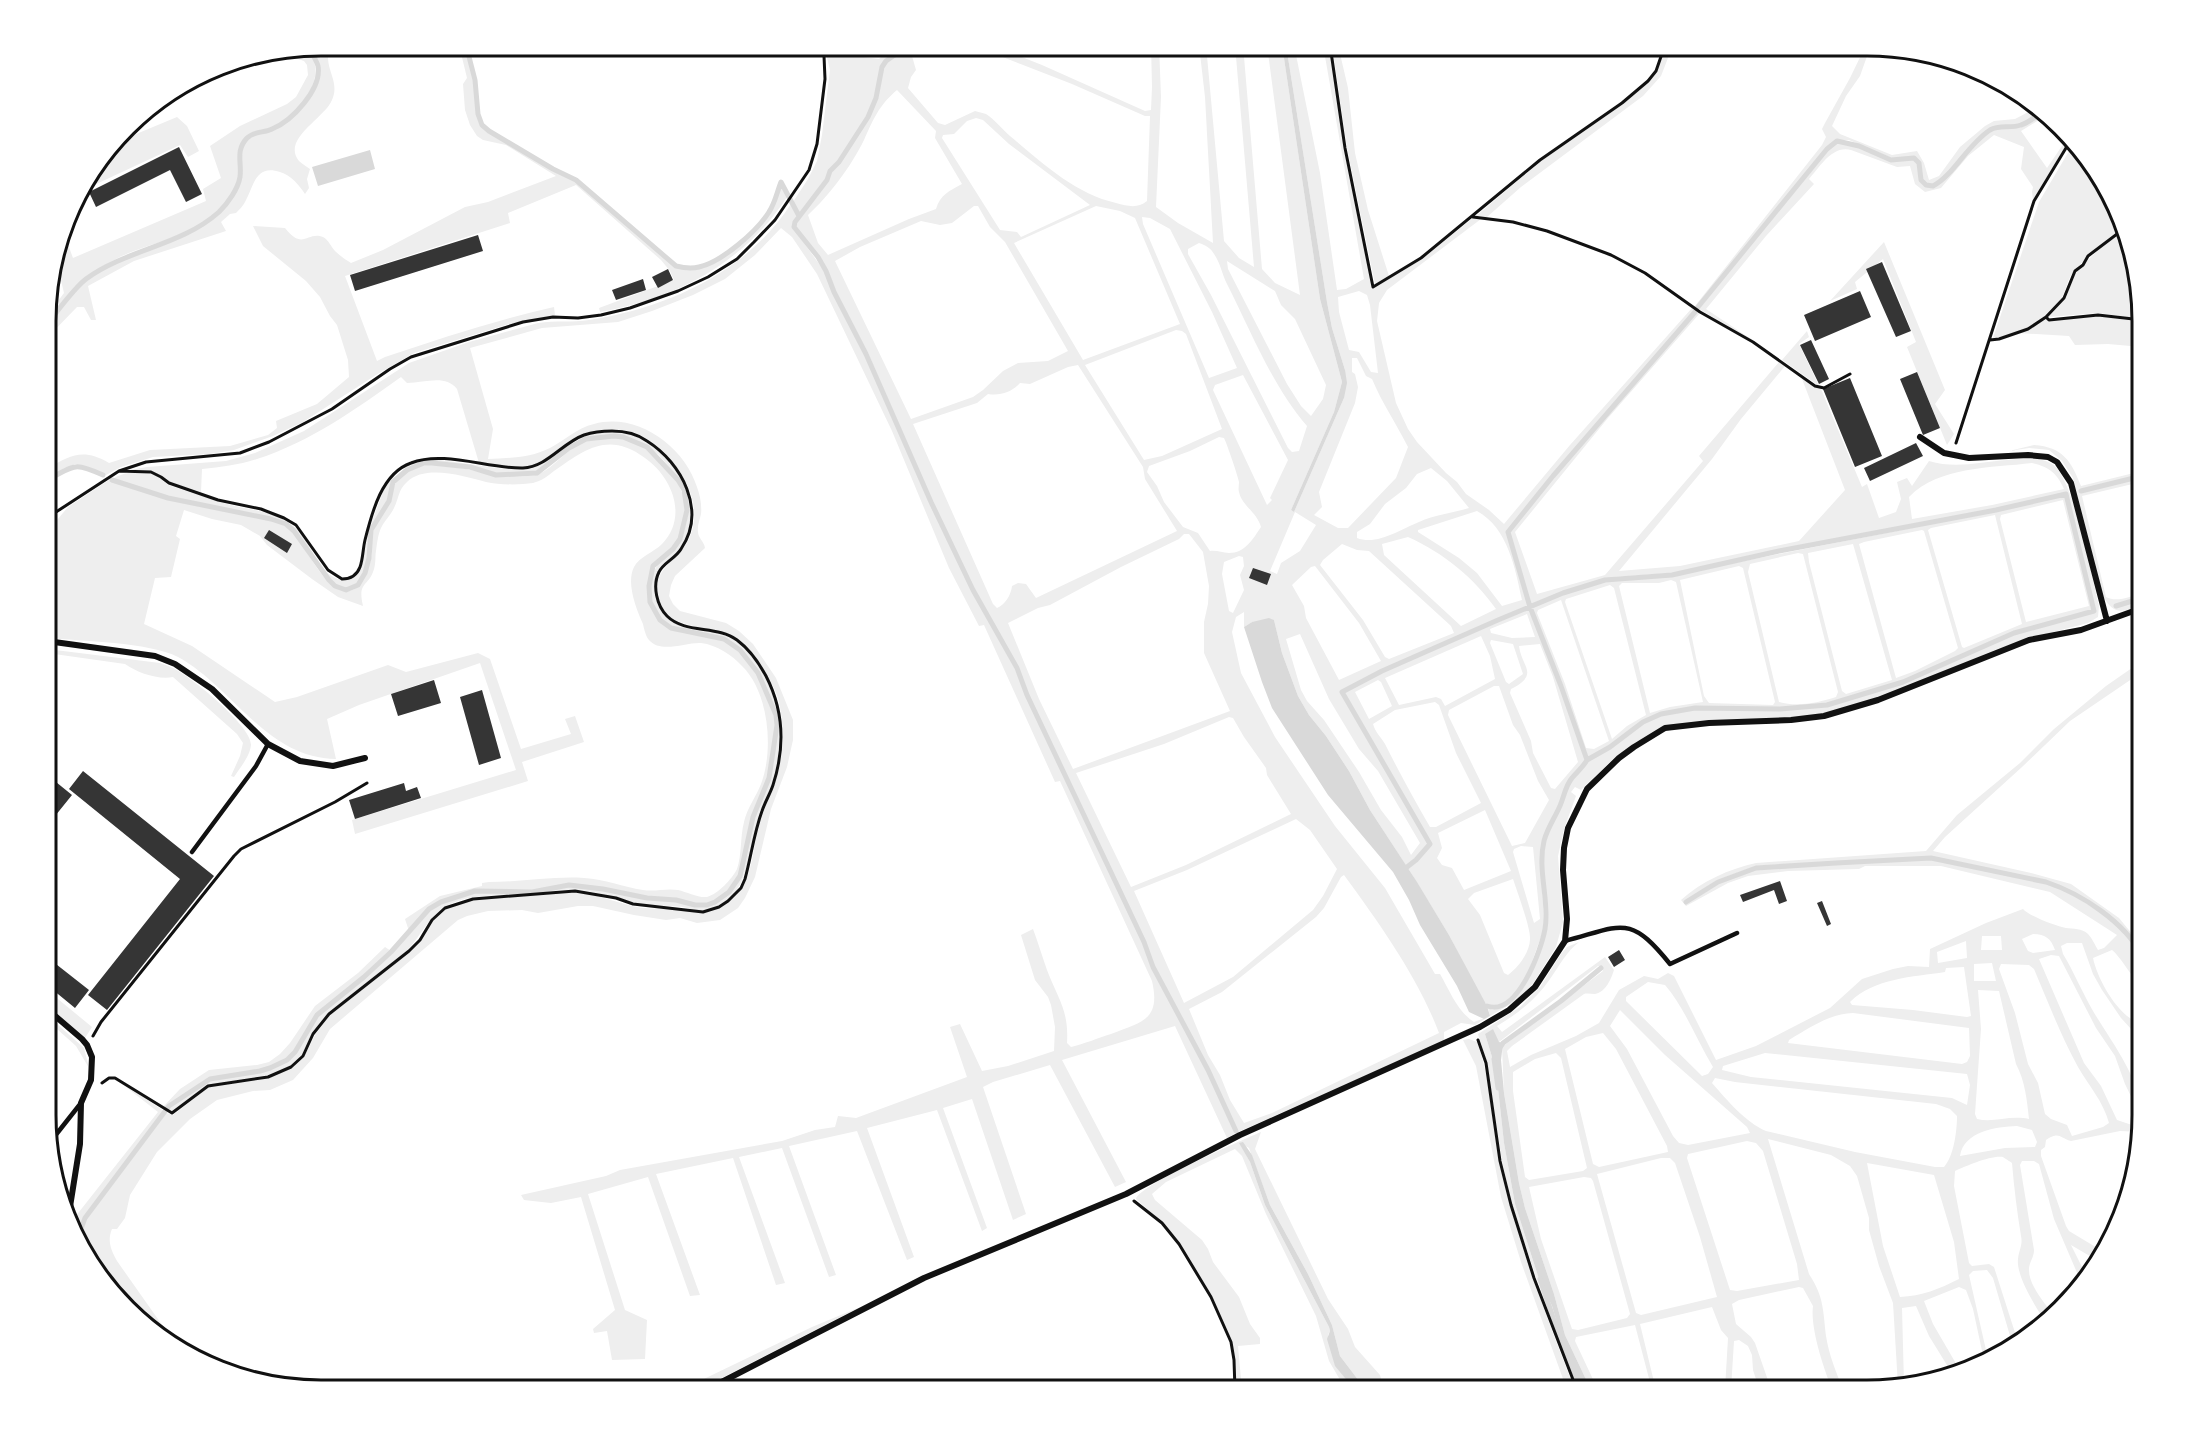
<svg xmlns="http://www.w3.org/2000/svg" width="2188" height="1435" font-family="Rubik,sans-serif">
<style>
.green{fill:#eee;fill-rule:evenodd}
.water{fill:#d9d9d9}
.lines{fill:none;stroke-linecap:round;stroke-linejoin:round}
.stream{stroke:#d9d9d9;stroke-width:5}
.building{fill:#353535}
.path{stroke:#111;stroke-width:3}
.service{stroke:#111;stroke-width:4.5}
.minor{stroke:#111;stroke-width:6}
.rim{fill:none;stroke:#111;stroke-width:3}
</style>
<rect width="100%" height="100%" fill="#fff"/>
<path class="green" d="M320,45H328C329,50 328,54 328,59C329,74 339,84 332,100C325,118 281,139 299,161C302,164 306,166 310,169L307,179L309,188L305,194C299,185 291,175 280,172C255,164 254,186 245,202C243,206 239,210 236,213L230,214L221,222L226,231L134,261L88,286L96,320H91L84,307H77L47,338V326C58,314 76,287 89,278C103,269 121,258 137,253C166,243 194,234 219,214C229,205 240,189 241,175C242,161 236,148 250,138C257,132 267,133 275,129C301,116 330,81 313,52L303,48Z
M459,45H465L474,80L477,115L481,125L488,132L552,170L575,181L676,267C683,269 691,270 699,268C722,264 760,231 771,211C776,203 777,194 781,185L787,197C745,262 676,299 600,312L599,308L674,280L670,271L661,260L576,185L508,213L510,223L345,276L377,361L385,357C441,338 496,320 554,307L555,315L509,324L414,353L376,375L303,422L273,436L234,450L210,454L153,457L121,467L106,475L75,464L47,478V469C71,455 83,448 109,463L150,450L230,446L268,435L277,428L276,421L317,404L349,377L348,360L337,325L330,316L320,297L306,281L263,246L253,226L285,228C303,251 307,231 323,237C329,240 331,247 335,251C340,256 346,260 351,263L383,250L465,207L488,202L556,176L506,145L483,140L477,136L470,125L465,110L463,84L467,78Z
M824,45H832L855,56L879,59L884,54L880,45H907L885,60L881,67L874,98L867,116L838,161L829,170L826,180L799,214L793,202L808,179L817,161L822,135L830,70Z
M910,45H918L912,56L916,70L911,77L908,88L938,123L945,125L975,111L986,114C995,120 1001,128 1010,136C1041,162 1075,194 1116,203C1128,206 1137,209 1147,201L1150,116H1145L1072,84L972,45H991L1042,65L1145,111L1151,110L1152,87L1151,45H1159L1161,97L1156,207L1178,223L1213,243L1205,97L1199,45H1206L1224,241L1239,258L1254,267L1235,45H1243L1262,269L1275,283L1300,295L1267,45H1282L1320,299L1342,382L1334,412L1291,510L1294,512L1344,398L1345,370L1332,328L1327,302L1286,45H1294L1320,173L1337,290L1346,289L1364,279L1323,45H1329L1344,149L1372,287L1374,288L1422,259L1473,218L1481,219L1387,290L1379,303L1377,321L1396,403L1408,429L1417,442L1446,473L1457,482L1466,494L1489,510L1504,524L1570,445L1692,308L1695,310L1552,474L1506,532L1528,606L1381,670L1340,691L1428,844L1407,867L1370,810L1349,771L1326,736L1309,715L1298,696L1282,653L1274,620L1252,622L1244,627V612L1236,617L1232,632L1241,673L1275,737L1335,826L1385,888L1435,974H1440C1450,991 1457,1011 1474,1022L1490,1016L1488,1008L1493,1010L1503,1007L1514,998L1524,987L1539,953L1547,929L1543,858L1545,841L1572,780L1589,760L1611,748L1644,723L1661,715L1696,709L1780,710L1827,706L1903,683L2015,634L2095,612L2066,493L1996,509L1779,550L1672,573L1613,577L1562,592L1531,605L1509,532L1554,476L1697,311L1700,313L1608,418L1515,532L1537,594L1605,575L1703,461L1699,456L1779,362L1785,366L1741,419L1712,459L1619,571L1680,566L1799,541L1845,490L1802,379L1821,389L1862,487L1867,484L1879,518L1896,512L1901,499L1897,482L1907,478L1912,486L1929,461C1955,469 1981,462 2007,460C2022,458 2038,456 2052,464C2074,478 2092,578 2099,606L2098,617L2088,623L2026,639L1995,650L1885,696L1824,713L1795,718L1688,723L1636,742L1614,758L1581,790L1575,787L1571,792L1576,796L1564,829L1558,856L1563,922L1556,947L1534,982L1519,999L1475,1025L1461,1023L1444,1032V1041L1238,1132L1209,1070L1154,966L1145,942L1028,695L1018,667L974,590L932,501L868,353L836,292L828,270L819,256L795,227L796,222L828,181L832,171L840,163L869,117L877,98L883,68L887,62ZM897,90L936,131L935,138L962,184C949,191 940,195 936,209L909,219L828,255L818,243L808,215C829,196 852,165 864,140C873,120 879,105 897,90ZM976,118L983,120L1009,144L1090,205L1021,237L1017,232L1000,230L942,138L943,135L954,134L967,121ZM974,206H978L990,227L1005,242L1068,351L1048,361L1018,363L1003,371L983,390L973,397L911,419L835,261L860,247L921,221L940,225L952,223ZM1096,206L1120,211L1135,218L1180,324L1083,360L1014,243ZM1142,217L1150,218L1170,229L1212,312L1237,368L1209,378L1143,224ZM1199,243C1205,245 1211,248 1214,254C1220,262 1222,274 1227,284C1251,331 1272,386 1307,426L1299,451L1292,452L1288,448L1211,295L1188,254V249ZM1227,261L1275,291L1281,305L1295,319L1326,385L1323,399L1311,416L1301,406L1287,384L1228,269ZM1359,291L1367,295L1370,305L1378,373L1371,372L1359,352L1349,350L1339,312L1338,297ZM1176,330L1182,331L1186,334L1222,429L1162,456L1144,460L1085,365ZM1352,358H1357L1366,376L1372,379C1382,403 1396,423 1408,447L1396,478L1348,528H1338L1314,515L1322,507L1319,492L1355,403L1358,387L1355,374L1352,372ZM1078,365L1143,467L1145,479L1177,531L1036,598L1026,584L1018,583L1012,586C1011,595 1005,605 997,608L993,604L913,424L977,403L988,394C1001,396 1012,392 1020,383L1030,384L1068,367ZM1243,375L1288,460L1270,498L1272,500L1267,505L1213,390L1215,385ZM1219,437L1224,438C1227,444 1238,476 1239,482C1239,485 1238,489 1239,492C1242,506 1257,512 1261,527C1253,539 1245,553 1229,553C1222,553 1217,550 1210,551L1198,533L1183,527L1164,502L1157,486L1147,472L1149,466L1190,451ZM2032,463C2049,467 2057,473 2064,489L1992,505L1912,519L1909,497C1939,466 1992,468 2032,463ZM1431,468L1447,481L1469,508C1453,513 1434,515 1419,522C1401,529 1377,546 1357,538V532L1370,524L1385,504L1406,488L1417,474ZM1477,511C1508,528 1515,568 1522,600L1502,606L1477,573L1459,558L1418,532V530ZM1295,512L1316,525L1300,551L1281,563L1277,574L1270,571ZM1184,534H1189L1203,552L1209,586L1208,604L1204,622V653L1230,711L1073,769L1039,699L1008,623L1038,608L1050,605L1121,567L1179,539ZM1408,537C1444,553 1474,578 1496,609L1461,626L1384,555L1382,544ZM1342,544L1357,550L1369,551L1451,626L1454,633L1389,659L1385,657L1363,620L1320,565L1323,560ZM1239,556L1243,557L1244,566L1240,575L1244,590L1233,613L1229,611L1222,574L1224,562ZM1315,566L1359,623L1381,661L1339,680L1306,618L1304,606L1292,585L1311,567ZM1300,634L1329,699L1359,749L1378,771L1420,843L1411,855L1402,837L1381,810L1359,772L1324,720L1307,701L1301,690L1286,639ZM1229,717L1233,718L1244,737L1266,768L1267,775L1291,814L1186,865L1131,887L1076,773L1164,744ZM1296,819L1310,830L1337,869L1323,896L1313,910L1233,977L1184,1003L1134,891L1187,870ZM1344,875C1379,923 1418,977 1439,1033L1272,1113L1244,1123L1230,1100L1220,1075L1208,1055L1189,1009L1222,992L1316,917L1324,908L1341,877Z
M1332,45H1338L1348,88L1355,153L1368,210L1389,276L1375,284L1347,148Z
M1666,45H1673L1661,76L1643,96L1521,187L1487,217L1476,216L1541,161L1623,104L1649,82L1657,72Z
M1866,45H1871L1860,76L1846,96L1832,126L1840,134L1892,155L1917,151L1924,163L1929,180L1939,176L1960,147L1985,126L1994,121L2015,119L2036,108L2040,112C2034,116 2027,122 2020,124C2009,127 2000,122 1989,129C1966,143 1954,173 1933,184H1926C1918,175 1923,165 1915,157L1892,158L1849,140H1836L1826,148L1697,308L1695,306L1822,145L1826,137L1822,129L1825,123L1850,78Z
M297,50L311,55C327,81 297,116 273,127C265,131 255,130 248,136C232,148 241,162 238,178C236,190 228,201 220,209C196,233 164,240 134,251C118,257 100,267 86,277C72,287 58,309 47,322L52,309L64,293L59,272L53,264L62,237L66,239L73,258L206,201L203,189L221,178L210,146L240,126L287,104L296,97L308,75L307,65L304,61L280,53Z
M2042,114L2044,117L2021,131L2047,168L2066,140L2068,142L2033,200L2032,192L2033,187L2021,169L2024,147L1994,135L1968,156L1941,188L1925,192L1915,184L1910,166L1897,167L1851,150C1832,145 1820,167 1809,179L1814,184L1766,236L1706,309L1754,341L1699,309L1828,150L1838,142L1848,143L1891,161L1914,159L1918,163C1919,176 1918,185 1933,187C1956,175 1967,146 1990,132C2001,125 2011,130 2022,127C2029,124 2036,118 2042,114Z
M177,117L187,126L199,151L188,157L180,145L77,193L117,142Z
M2072,146L2106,183L2120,230C2103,241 2089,255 2075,270C2068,277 2067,287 2063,295C2052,318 2018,336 1993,338L2039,202Z
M791,204L798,216L794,221L793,228L825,272L833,293L865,354L930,502L972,591L1015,669L1026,696L1143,943L1152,968L1207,1071L1235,1132L1234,1134L1227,1138L1175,1026L1062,1060L1126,1182L1115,1187L1050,1065L993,1082L983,1087L1026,1214L1013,1220L972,1099L943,1108L987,1228L982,1231L937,1110L867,1128L914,1257L907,1260L857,1131L789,1146L836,1275L829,1277L782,1148L739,1157L785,1283L776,1285L733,1158L656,1174L700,1295L690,1296L648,1177L588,1194L625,1310L647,1320L645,1359L612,1360L607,1331L594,1333L593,1329L615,1310L581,1197L551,1203L524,1200L521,1195L606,1176L620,1170L782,1141L815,1130L835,1127L838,1116L856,1118L967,1077L950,1027L960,1024L982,1071L1008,1066L1054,1051L1055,1027L1051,1005L1048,997L1035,980L1021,935L1033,929C1038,942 1042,956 1047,970C1058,999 1069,1010 1067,1043L1071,1047C1084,1044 1098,1038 1111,1034C1142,1022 1161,1020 1152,981L1060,781L1055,782L984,625L979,626L949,568L892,431L817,274L792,237L781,228L755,255L725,279L693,295L652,311L618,322L542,328L470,348L493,429L488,459C509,458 530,458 550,448C565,440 577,428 594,424C637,412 684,446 697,487C700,495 702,505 701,514C700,519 697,526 698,532C698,538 704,541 705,548L675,576L671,585L669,596L673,604L680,611L726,623L739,631L753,644L776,678L793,720V740L787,767L771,809L755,877L745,898L738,908L720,920L697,923L680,918L666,920L634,915L593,906H578L538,913L522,910L488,911L467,916L458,920L330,1029L313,1058L293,1080L270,1090L253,1091L217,1100L190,1119L157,1152L130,1195L125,1218L117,1229H112C107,1241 111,1250 117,1261L179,1349L167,1343L86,1257L83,1230L86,1218L166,1113L173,1115L209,1087L269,1078L292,1068L304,1057L315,1035L330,1015L410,952L425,934L433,921L446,909L467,901L484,899L575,892C595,894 613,901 632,906C649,910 666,908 682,910C692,911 700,915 709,912C725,908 739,894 746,880C753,864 754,843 759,827C762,813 768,801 773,788C783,763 785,734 780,707C777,686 760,664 747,648C725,620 669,636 659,601C649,569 677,563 689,539C707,501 676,454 642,436C626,427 597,427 580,436C563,444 548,462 529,466C513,469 495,465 479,463L457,389C445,374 425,383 407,383L401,377C356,409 310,442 257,459C239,465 221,467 202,469L201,492L169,482L162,476L151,471L130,470L147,467L226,461L255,453L304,431L409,363L469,342L538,323C555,320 572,323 589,320C667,308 747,272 791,204Z
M2121,233L2142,303V319L2098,313L2048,317L2065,299L2076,272L2099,249Z
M1884,242L1945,390L1935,404L1954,434L1947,445L1907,347L1916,342L1883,259L1855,282L1857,289L1830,301Z
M2098,316L2142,322V347L2108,344L2075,345L2069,336L2018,333L2046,318L2049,321Z
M1807,331L1809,337L1799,344L1819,386L1782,360Z
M598,433C611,432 624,431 636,436C680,454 713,522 671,558C660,568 655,574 655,590C656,631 702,625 729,637C741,642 750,653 757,664C781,700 785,741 772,783C769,793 764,801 761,810C754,833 751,858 742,880C737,895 718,910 702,911C695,911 689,908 683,907C667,905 651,906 635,903C616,900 598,891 579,890C563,888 547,893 531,894C504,896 475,893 450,904C431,913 421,935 408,950L328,1013L312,1033L302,1055L290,1066L268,1075L208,1085L172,1112L168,1110L184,1097L211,1081L260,1072L271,1069L287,1061L296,1053L318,1016L365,978L392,954L430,910L457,897L475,892L532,893L569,887L603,890L647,900L676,901L695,907L707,906L716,903L730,893L741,877L754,818L770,778L773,766L778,725L777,714L759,673L741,649L724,638L672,627L662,619L654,608L650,594L652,575L659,562L674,550L682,540L689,510L685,489L679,479L659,455L647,446L631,438L614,434L585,438L568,448L537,472L496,473L470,466L424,462L406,468L392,481L387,501L370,530L368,558L363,572L357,584L346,589C319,581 311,546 293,528C287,523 280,520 272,517L168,497L112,479C124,472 138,470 152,474C160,476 164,483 171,486C185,491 200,495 214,500C240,510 269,508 292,525C312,539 319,583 348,580L361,569L369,529L386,484L409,465L433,459L504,469H531L542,464L583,437Z
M615,437L639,444L657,457L677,481L685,500L686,510L679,539L672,548L658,560L649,574L648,594L652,610L659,620L671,629L723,640L739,651L757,674L774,715L776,725L768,777L752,817L738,876L728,891L715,901L707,904H696L676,898L647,897L603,888L569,884L532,890H475L456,895L428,908L409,931L405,919L440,896L482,886V883L489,882C521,882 553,876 584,878C605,879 623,887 643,890C655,892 666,888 678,890C687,892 698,898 707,897C718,894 732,879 737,869C742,855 740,837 744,822C747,808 756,797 761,784C774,750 769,692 742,666C732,655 717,645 701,643C686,642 661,654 649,640C646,637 644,629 643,624C636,608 626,583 634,567C639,557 654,552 662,544C688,517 673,478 645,458C609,431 585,449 554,471C548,476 541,481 533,483C520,485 499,485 486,482C464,476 425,464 407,482C398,490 399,498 394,508C391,515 384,521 381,528C378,534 377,544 376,551C375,556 376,563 374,569C369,587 357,581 363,606L338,597L312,579L267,545L260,536L241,525L212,519L184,510L176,536L180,539L171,577L155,578L144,624L192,646L275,702L297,697L388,665L406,672L478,653L490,659L521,749L571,734L565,719L575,716L584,742L522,762L528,781L355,834L352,820L516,770L480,663L359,705L327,719L336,759C266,758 233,687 178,657C149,642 81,641 47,638V532L68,507L109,480L168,500L271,520C279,523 285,525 291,531C306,545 323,589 345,591C360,593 368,571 371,559C373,550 371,540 373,531C375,521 384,513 389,504C394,493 392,484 401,475C429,451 479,477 511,476C519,476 532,477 539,474C554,467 566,450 583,442C592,438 605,438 615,437Z
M2034,445C2063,447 2071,461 2081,486L2142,471V474L2081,490L2082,492L2142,477V486L2141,482L2082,496L2106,597C2117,603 2131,596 2142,593V597L2116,605L2117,607L2142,600V605C2123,612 2114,616 2103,596L2073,478L2062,461L2049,450L2029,448L2009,451Z
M2065,496L2093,610L2014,631L1902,681L1826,704L1780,708L1695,707L1660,713L1643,721L1609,746L1587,758L1563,685L1532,608C1557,597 1586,583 1613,580C1635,577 1656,579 1677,575C1806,547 1937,525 2065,496ZM2063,500L2089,606L2026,622L2000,519L2001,515ZM1995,515L2022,624L1964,648L1962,647L1928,530L1931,528ZM1922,530L1924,531L1958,648L1955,651L1915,671L1896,678L1859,544L1864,542ZM1853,544L1892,680L1846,694L1842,691L1809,562L1808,553ZM1798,553L1803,554L1838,692L1836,697C1818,703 1797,707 1779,702L1748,572L1750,564ZM1739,566L1743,568L1775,702L1773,705L1709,703L1704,696L1680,580ZM1671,580L1676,582L1703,702L1670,707L1650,713L1619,586L1622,583H1659ZM1610,585L1614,588L1646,715L1627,726L1612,739L1565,602L1566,599ZM1561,600L1609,741L1594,749L1586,748L1565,684L1537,613L1538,610Z
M1529,609L1560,686L1586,760L1570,778L1543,840L1541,858L1544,928L1529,970L1522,986L1502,1005L1493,1007L1486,1004L1483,1001L1449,935L1408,868L1417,861L1431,844L1344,692L1382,672ZM1527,614L1535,637L1512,638L1491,633L1490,629ZM1481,636L1490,656L1495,679L1445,706L1441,699L1436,697L1399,705L1385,678ZM1491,640L1513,644L1523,674L1509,684L1506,682L1490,643ZM1540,644L1553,677L1578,762L1555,789L1551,788L1533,753L1531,741L1510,693L1511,689C1540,674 1522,668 1519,646ZM1378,680L1381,682L1392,706L1369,719L1355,692ZM1494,686H1499L1513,725L1520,735L1538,781L1549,800L1525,843L1512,846L1448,715L1449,710ZM1435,702L1439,705L1456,753L1481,803L1436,827H1430C1414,799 1399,772 1385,744C1381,737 1375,732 1373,724L1395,710ZM1485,810L1511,871L1464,890L1452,868L1442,865L1437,858L1442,848L1438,833ZM1521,846L1533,847L1540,919L1534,923L1513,852L1514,849ZM1513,879C1517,891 1531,929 1530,939C1530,952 1518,968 1508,975L1504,973L1480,915L1468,899L1474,893Z
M47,649L160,663C165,665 169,666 173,668C190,676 252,726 251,745C250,756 240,768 234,777L231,776L240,756L243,743L237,734L173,677C158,680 138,673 125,664L47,653Z
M2142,661V672L2070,721L2022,767L1945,837L1933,851L2031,873L2071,884L2119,918L2142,946V952C2124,920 2081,893 2047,881L1931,857L1770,865L1756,866L1717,880L1684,902L1687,903L1718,883L1756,869L1890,861L1931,859L2046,883C2072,892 2136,930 2142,959C2144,969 2142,981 2142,991C2137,983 2119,955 2112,950L2093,958C2098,981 2119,1018 2142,1024V1041L2121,1018L2102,990L2093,974L2082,943H2067L2061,946L2063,954C2074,972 2082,992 2093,1011C2112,1043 2142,1080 2142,1119L2125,1084L2115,1056L2096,1028L2059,956L2051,955L2039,959L2084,1063L2101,1086L2117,1120L2132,1125H2142V1132L2120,1131L2071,1141C2059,1138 2060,1131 2046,1140L2045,1147L2041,1150V1156L2066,1226L2069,1231L2104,1252L2100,1262L2071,1245L2087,1277L2081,1282L2054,1219L2039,1164L2034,1161H2022L2020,1165L2034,1250C2034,1257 2030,1261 2029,1268C2028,1284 2042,1299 2050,1311L2043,1318C2034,1304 2016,1275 2018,1259C2019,1250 2023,1245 2021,1236C2017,1212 2014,1187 2012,1163C2011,1162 2004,1158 2003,1157C1991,1155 1966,1166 1955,1171L1954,1186L1969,1263L1972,1266L1989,1264L1994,1267L2018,1342L2013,1346L1993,1278L1987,1270L1973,1271L1969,1275L1988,1359L1984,1360L1973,1309L1966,1290L1959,1287L1924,1301L1933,1324L1958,1367L1950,1370L1929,1336L1916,1306L1902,1308L1904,1384L1898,1386L1893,1303L1879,1266L1869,1230V1218L1857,1176L1850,1166L1831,1155L1768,1139L1809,1274C1824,1297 1823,1310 1826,1336C1829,1355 1836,1372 1843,1389H1832C1824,1369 1810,1328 1813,1306L1803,1288L1799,1287L1739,1300L1732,1304L1736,1324L1751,1337L1755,1343L1771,1389H1762L1757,1382L1753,1370L1752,1355L1748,1346L1739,1340L1734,1341L1731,1389H1725L1728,1338L1721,1330L1712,1307L1640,1324L1656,1390H1652L1635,1325L1576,1337L1575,1341L1598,1390H1591L1565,1335L1554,1294L1525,1208L1519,1183L1504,1093L1502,1047L1603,971L1601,966H1598L1499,1042L1485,1034L1496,1070L1504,1143L1515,1204L1538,1276L1552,1306L1566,1354L1583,1390H1578L1536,1277L1512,1205L1502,1161L1487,1063L1478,1034L1520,1007L1540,987L1561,954L1567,947L1579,942C1566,952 1560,965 1550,979C1536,999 1519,1013 1497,1026L1502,1032L1605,957L1614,970C1611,979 1606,992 1595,994C1591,994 1587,993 1584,994L1512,1046L1507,1051L1510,1067L1531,1055L1576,1036L1599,1023L1619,990L1644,976L1658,979L1668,973L1674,976L1716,1060L1756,1046L1830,1008L1862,979L1893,969L1908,966L1929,967L1930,949L1986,923L2023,909C2029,916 2056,926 2066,928C2073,929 2082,928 2088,934C2092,938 2095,945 2098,950L2104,948L2117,935L2050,892L1941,866H1865L1859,869L1788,871L1748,876L1728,883L1686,906L1681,900C1702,881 1729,869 1756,863L1926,851L1957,815L2020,763L2054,729L2106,686ZM2033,934C2046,934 2051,939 2055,950L2033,953L2028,951L2022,939ZM1982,936H2001L2002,950H1981ZM1966,941L1967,958L1938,963L1937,952ZM1992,963L1996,981H1974V964ZM2001,964L2029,965L2034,969C2048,1002 2061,1036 2078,1067C2089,1086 2103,1101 2109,1123L2103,1127L2072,1136L2067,1125L2051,1119L2045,1114L2038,1083L2028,1064L2015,1013L1999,969ZM1964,967L1971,1016L1967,1017L1913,1010L1852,1005L1850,1002C1874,978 1913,977 1945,972L1946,968ZM1648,982L1665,985C1685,1008 1697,1041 1713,1067L1708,1074L1702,1076L1626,1001V997ZM1978,990L1999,991L2016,1064C2025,1081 2027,1100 2029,1119C2009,1115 1994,1123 1977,1119L1975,1114L1981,1029ZM1620,1010L1665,1055L1747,1127L1750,1133L1688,1145L1679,1143L1673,1136L1627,1049L1610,1026ZM1853,1013L1969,1028L1970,1056L1967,1062L1962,1064L1788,1043L1789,1040C1809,1028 1829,1014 1853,1013ZM1603,1033L1616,1049L1667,1146L1668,1152L1599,1167L1593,1164L1565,1049L1586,1037ZM1556,1053L1561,1058L1587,1168L1583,1171L1529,1180L1525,1177L1513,1091V1072L1535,1059ZM1765,1053L1967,1074L1970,1085L1967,1105L1952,1098L1751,1077L1722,1070L1723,1066ZM1715,1078L1735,1082L1936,1104L1950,1109L1957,1116C1957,1131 1954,1156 1944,1167H1935L1855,1152L1766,1131C1745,1122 1727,1100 1712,1083ZM2017,1126L2032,1130L2037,1142L2035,1147L2005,1148L1960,1156C1964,1131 1996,1127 2017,1126ZM1747,1141L1756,1143L1763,1151L1797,1264L1799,1280L1737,1291L1730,1290L1687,1158L1688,1154ZM1661,1158H1670L1675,1163L1700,1237L1717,1297L1641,1315L1636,1313L1597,1174ZM1867,1163L1934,1175L1954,1242L1959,1279C1939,1289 1922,1296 1900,1297L1883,1246ZM1584,1177L1591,1178L1593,1181L1630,1314L1627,1318L1578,1330L1572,1329L1541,1239L1529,1187Z
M385,947L391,951L363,976L316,1014L294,1052L286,1058L270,1067L259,1070L210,1078L183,1095L166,1109L163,1107L180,1089L209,1070L257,1065L269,1062L280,1054L290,1043L315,1006L358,973Z
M47,990L92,1027L85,1038L47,1007Z
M47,1015L84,1048L89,1068L76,1046L47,1020Z
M1469,1039L1477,1042C1492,1082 1491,1126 1501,1168C1519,1244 1546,1317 1575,1390H1567L1521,1262L1501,1197L1476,1066L1463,1040Z
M117,1080L164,1111L84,1217L80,1229L83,1254L75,1217L158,1112Z
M1261,1132L1255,1149L1328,1299L1348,1329L1355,1347L1380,1375L1384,1390H1363L1359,1381L1340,1356L1332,1325L1308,1274L1270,1205L1249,1148L1240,1143L1250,1162L1265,1205L1329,1327L1330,1331L1328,1335L1336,1366L1355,1390H1346L1329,1361L1316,1316L1266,1214L1242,1156L1235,1149L1166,1182L1152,1194L1155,1200L1202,1240L1208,1249L1213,1262L1239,1297L1250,1324L1260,1338V1344L1238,1346L1242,1390H1236L1232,1342L1212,1296L1180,1243L1163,1223L1136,1199C1139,1185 1242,1140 1261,1132Z
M860,1307L698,1390H681L812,1327Z"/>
<path class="water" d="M1282,45H1286L1327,302L1332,328L1345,370L1347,383L1344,398L1294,512L1291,510L1334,412L1342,382L1320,299Z
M370,150L375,169L318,186L312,167Z
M1269,618L1274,620L1282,653L1298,696L1309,715L1326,736L1349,771L1370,810L1417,882L1449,935L1487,1006L1490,1016L1484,1019L1469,1012L1457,986L1420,925L1409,900L1393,872L1328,795L1272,708L1262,682L1244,627L1252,622Z
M1493,1029L1499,1042L1503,1043L1501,1060L1504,1093L1519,1183L1525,1208L1554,1294L1565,1335L1591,1390H1583L1566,1354L1552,1306L1538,1276L1515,1204L1504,1143L1496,1070L1485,1034Z
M1243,1142L1252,1155L1270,1205L1308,1274L1332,1325L1340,1356L1359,1381L1363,1390H1355L1335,1366L1327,1339L1330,1331L1329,1327L1265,1205L1250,1162L1239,1143Z"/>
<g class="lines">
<path class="stream" d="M466,45L475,80L478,114L482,125L489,131L553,169L576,180L676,266C684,268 691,269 699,267C722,262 757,231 769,212C775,203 777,192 781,182L799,216
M909,45L886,61L882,67L876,98L868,117L839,162L830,171L827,180L795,222L794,227L818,257L826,271L834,292L866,354L931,502L973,590L1017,668L1027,695L1144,942L1153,967L1208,1070L1236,1131
M1698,307L1827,149L1837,141L1859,146L1891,160L1914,158L1919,163L1921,180L1926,185L1933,186C1954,175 1967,145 1990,130C2000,124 2010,129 2021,125C2028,123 2035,117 2041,113
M47,324C57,312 74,288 86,279C127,249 181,246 219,212C228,203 238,189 240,177C242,162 235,151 247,138C254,131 264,133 272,129C292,121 322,89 318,66C317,62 314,57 312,53L300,49
M47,480C75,466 72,461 103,475
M2081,491L2142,476
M2116,606L2142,598
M1407,867L1416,860L1430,844L1342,692L1382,671L1498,620L1563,593L1605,580L1672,575L1779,551L1996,510L2066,494L2094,611L2014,633L1903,682L1827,705L1780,709L1695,708L1661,714L1643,722L1610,747L1587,760
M1686,902L1718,882L1756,868L1836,863L1931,858L2046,882C2082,894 2124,922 2142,955
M1487,1006C1517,1017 1541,951 1545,929C1550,903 1537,870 1544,841C1547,829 1554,819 1559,808C1564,798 1565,786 1572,778C1577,772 1583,767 1587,760L1561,686L1530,607L1508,532L1553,476L1695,312
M1499,1049L1503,1043L1561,1001L1601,968
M1494,1059L1498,1088
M84,1255L81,1229L85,1218L169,1106L210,1079L260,1071L270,1068L287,1060L295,1052L317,1015L364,977L391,952L429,909L441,902L475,891L532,892L569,885L603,889L647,898L676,900L695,905H707L715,902L729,892L740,876L753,817L769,778L777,725L776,715L758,673L740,650L724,639L671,628L660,620L650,602L649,586L653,566L673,549L680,539L687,510L684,490L678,480L647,447L623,437L614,436L586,439L569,448L537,473L496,475L470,467L432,463H424L407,470L393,482L389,501L371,530L369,558L365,573L358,585L346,590L335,586L329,580L294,531L286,524L271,519L168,498L112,480
M1540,1279L1561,1341L1582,1390"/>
</g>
<path class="building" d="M179,147L202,194L186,202L170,170L96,207L89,192Z
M478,235L483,251L355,291L350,275Z
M1882,262L1911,331L1896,337L1866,269Z
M668,269L673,280L658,288L652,277Z
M643,279L646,290L616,300L612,290Z
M1860,291L1871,317L1815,341L1804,315Z
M1811,340L1829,379L1819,384L1800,345Z
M1917,372L1940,428L1923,435L1900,379Z
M1850,378L1882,456L1855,467L1823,389Z
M1916,443L1923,456L1870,481L1864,468Z
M269,530L292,544L287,553L264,538Z
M1253,568L1271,574L1267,585L1249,578Z
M434,680L441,703L398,716L391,694Z
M482,690L501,758L479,765L460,697Z
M83,771L214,876L107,1010L88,995L180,879L69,789Z
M56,782L72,795L47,826V792Z
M404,783L406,791L417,787L421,798L355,819L349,800Z
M1780,881L1787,901L1779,904L1774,890L1743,902L1740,895Z
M1822,901L1831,924L1827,926L1817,903Z
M1619,950L1625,960L1614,967L1608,957Z
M47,957L89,990L75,1008L47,985Z"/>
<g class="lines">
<path class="path" d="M1330,45L1345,148L1373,287L1421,258L1540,160L1622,103L1648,81L1656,71L1665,45
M1473,217L1513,222L1547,231L1611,255L1645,273L1700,312L1753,342L1815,386L1824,388L1850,374
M2046,317L2049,320L2098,315L2142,320
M1990,340L1999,339L2028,329L2046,317L2064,298L2075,271L2083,265L2088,256L2121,231
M1956,443L2034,201L2069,143
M47,524L56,512L119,471L146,462L240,453L269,442L332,409L390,369L411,357L523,322L553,317L578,318L601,315L630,308L678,291L708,277L737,259L754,242L775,220L809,170L817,144L825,79L824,56L819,45
M93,1036L101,1022L234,856L241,849L335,802L367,783
M1478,1040L1486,1063L1500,1161L1511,1205L1534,1278L1577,1390
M102,1083L109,1078H115L172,1113L208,1086L268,1077L291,1067L303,1056L313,1034L329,1014L409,951L420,940L432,920L445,908L473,899L575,891L616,898L633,904L703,912L719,907L728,901L741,888L745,879C751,857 754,833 762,811C765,802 770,794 773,785C785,748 784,711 766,676C759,663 749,649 737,640C717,625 685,634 667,616C657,606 652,586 659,572C663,563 676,558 681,549C707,511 682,463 647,441C636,433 625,431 612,431C602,431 593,432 584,435C562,443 547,467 523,468C488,469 444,450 411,463C382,473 372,512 365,540C363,548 363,559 360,567C357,575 350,579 342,579L328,570L296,525L284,518L261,509L218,500L169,483L161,477L151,472L119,471
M1134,1201L1162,1223L1179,1244L1211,1297L1231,1342L1234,1360L1235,1390
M76,1222L78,1242"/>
<path class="service" d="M192,852L256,766L268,744
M1565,941C1622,926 1629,913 1670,964L1737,933
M47,1146L81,1103"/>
<path class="minor" d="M1920,437L1944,453L1969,458L2028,455L2048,457L2057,462L2071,483L2107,621
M47,641L155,656L175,664L212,689L268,744L300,761L333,766L365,758
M47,1009L82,1039L87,1045L92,1057L91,1080L81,1103L80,1144L69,1213
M706,1390L924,1278L1126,1194L1240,1135L1480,1027L1509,1010L1535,987L1565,941L1567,919L1563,870L1564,848L1568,828L1587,789L1619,758L1634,747L1665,728L1709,723L1791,720L1824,716L1878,700L2029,640L2081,630L2142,608"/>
</g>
<path d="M0 0H2188V1435H0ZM321 56H1867A265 265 0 0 1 2132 321V1115A265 265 0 0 1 1867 1380H321A265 265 0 0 1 56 1115V321A265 265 0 0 1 321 56Z" fill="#fff" fill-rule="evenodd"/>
<path class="rim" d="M321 56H1867A265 265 0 0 1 2132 321V1115A265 265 0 0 1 1867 1380H321A265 265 0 0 1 56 1115V321A265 265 0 0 1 321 56Z"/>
</svg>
